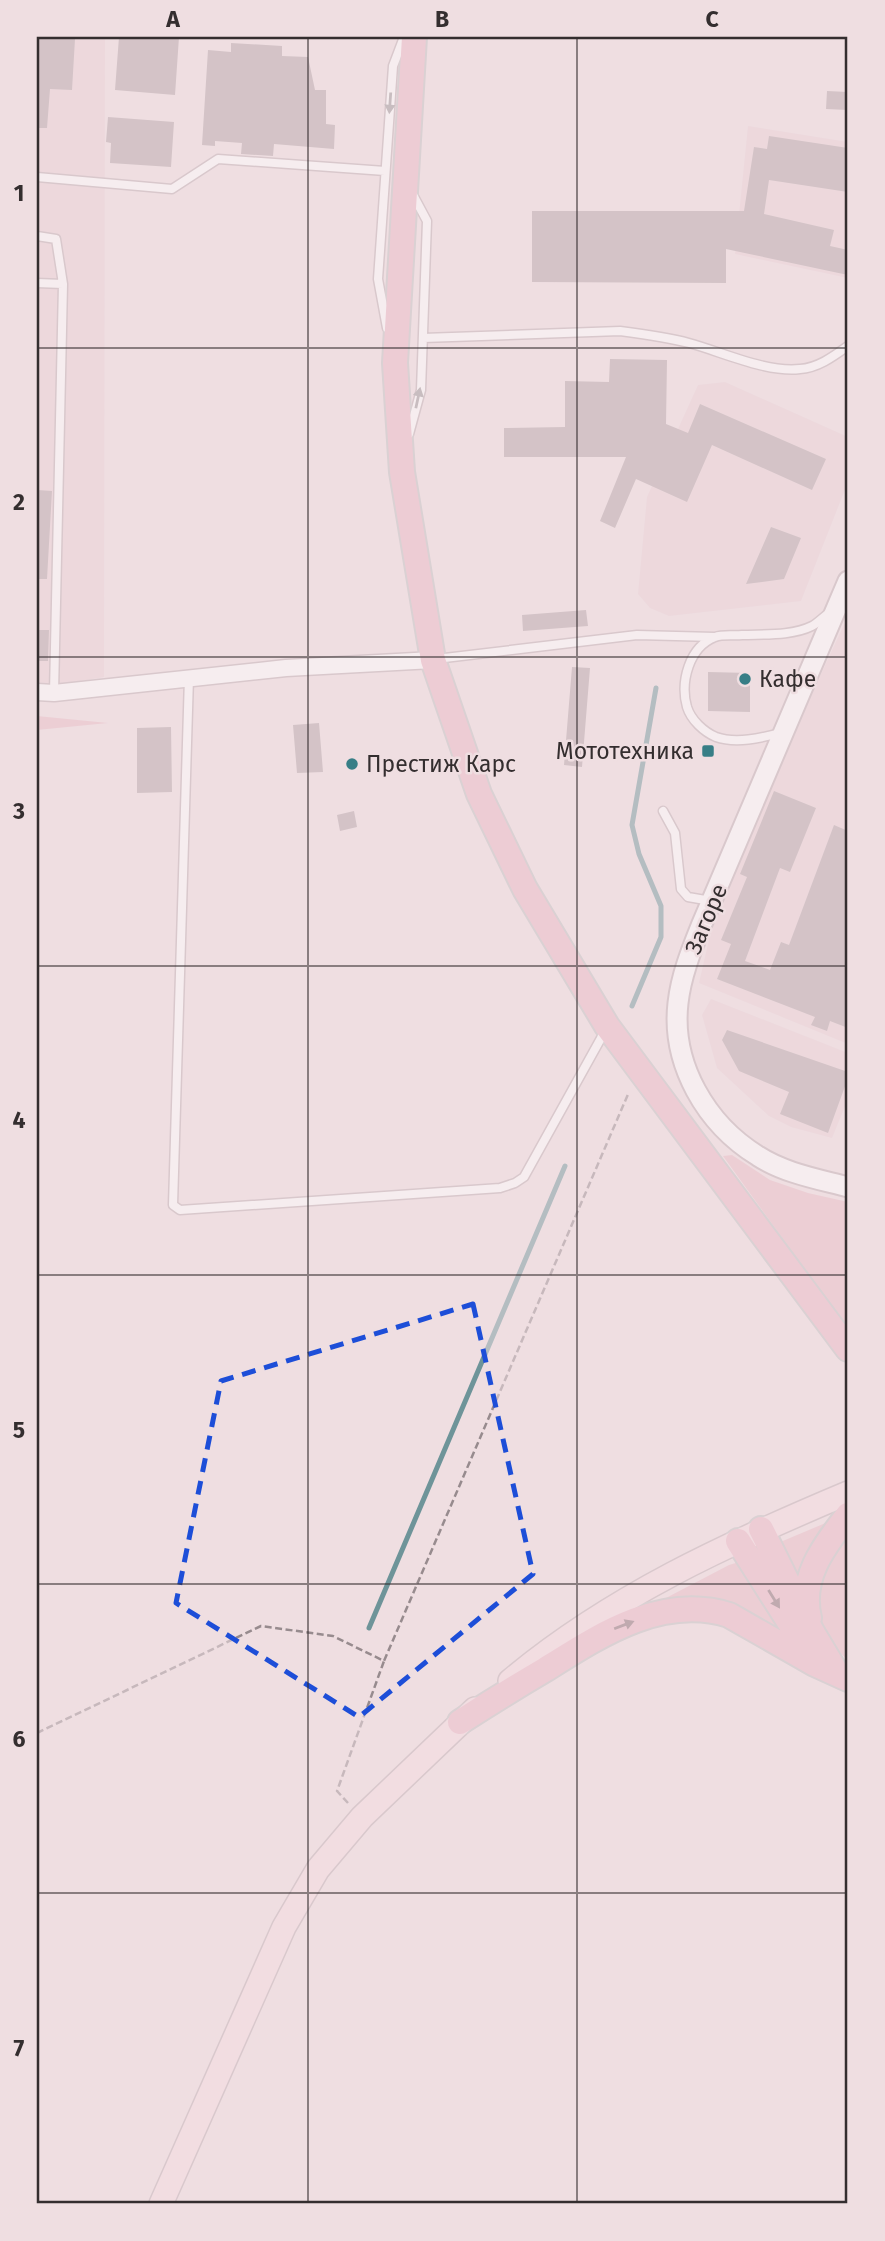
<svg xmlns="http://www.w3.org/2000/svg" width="885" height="2241" font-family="'Fira Sans',sans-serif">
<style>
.built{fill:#ead1d6}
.green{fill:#e9bbc4}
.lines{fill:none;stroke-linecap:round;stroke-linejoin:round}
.stream{stroke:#6e9499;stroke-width:5}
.building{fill:#b3a3a6}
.service-casing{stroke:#bfaeb2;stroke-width:11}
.minor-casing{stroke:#bfaeb2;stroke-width:19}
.tertiary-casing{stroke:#bfaeb2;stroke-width:23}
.secondary-casing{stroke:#bfaeb2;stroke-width:26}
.primary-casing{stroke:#c2c0c1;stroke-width:28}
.path{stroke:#978b8e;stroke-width:2.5;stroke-dasharray:7 3.5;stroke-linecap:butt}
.service{stroke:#fff;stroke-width:8}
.minor{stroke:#fff;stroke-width:16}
.tertiary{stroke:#fff;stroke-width:19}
.secondary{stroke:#f5dbe1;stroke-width:23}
.primary{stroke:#ecb6c4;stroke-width:24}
.oneway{fill:#9a9697}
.oneway2{fill:#876b72}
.marked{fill:none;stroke:#1d4ed8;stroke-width:5;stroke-dasharray:14 9;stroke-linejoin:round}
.grid{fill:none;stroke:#342e2f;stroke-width:2;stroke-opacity:0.55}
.poi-dot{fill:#377e86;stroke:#efdee1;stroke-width:2.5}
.labels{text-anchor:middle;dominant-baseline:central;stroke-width:5;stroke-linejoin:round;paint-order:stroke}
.poi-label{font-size:23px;fill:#342e2f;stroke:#efdee1;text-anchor:start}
.street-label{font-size:23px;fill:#342e2f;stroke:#efdee1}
.neatline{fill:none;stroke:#342e2f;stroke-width:2.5}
.grid-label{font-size:23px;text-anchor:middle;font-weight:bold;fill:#342e2f}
</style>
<rect width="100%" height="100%" fill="#efdee1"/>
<path class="built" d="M37,37H105L104,677L57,685L37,686Z
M748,126L848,142V278L735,254Z
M725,382L848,437V482L801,601L669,616L650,608L638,594L647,497L698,385Z
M848,616V1044L699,983L713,922L775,773Z
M711,999L848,1053V1099L832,1138L791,1127L769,1116L717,1068L702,1015Z"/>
<path class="green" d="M37,716L108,723L37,730Z
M732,1155L770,1180L808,1193L848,1202V1329L723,1156Z
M835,1519L801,1595L778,1543Z
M848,1535V1660C815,1633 809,1600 829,1562C835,1551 839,1543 848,1535Z
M739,1562L792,1642L757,1617L735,1607L643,1610L729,1565Z"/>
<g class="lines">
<path class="stream" d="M632,1006L661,937V906L639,854L632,825L656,688
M369,1628L565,1166"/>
</g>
<path class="building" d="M37,37L75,39L72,90L50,89L47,128H37Z
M119,37H179L175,95L115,90Z
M231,43L282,46V56L308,57L315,90H326V124L335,125L334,149L274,144L273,156L241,154L242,143L215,141V146L202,145L208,50L231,52Z
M827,91L848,92V110L826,109Z
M108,117L174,122L171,167L110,163L111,143L106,142Z
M769,136L848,148V192L769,180L764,214L834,230L830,246L848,250V275L726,249V283L532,282V211H744L754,147L767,149Z
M610,359L667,360L666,424L688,433L700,404L826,459L812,490L712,445L687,502L636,479L615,528L600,521L626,457H504V428L565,427V381L609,382Z
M37,490L52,491L47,579H37Z
M771,527L801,538L784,579L746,584Z
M586,610L588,626L523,631L522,615Z
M37,630H49L48,661H37Z
M572,667L590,668L582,767L564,765Z
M708,672L750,673V712L708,711Z
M319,723L323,772L297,773L293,725Z
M171,727L172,792L137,793V728Z
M774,791L816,808L790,872L780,868L745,961L770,970L781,942L789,945L834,825L848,831V1028L830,1021L827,1031L811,1025L815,1017L717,979L731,944L721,940L747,877L740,874Z
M354,811L357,827L340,831L337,815Z
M727,1030L848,1072V1078L828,1133L780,1114L789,1092L739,1071L722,1040Z"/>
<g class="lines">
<defs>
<path id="service" d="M37,177L172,189L218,159L385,171
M37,236L56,239L63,284L54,693
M37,283L63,284
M387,328L378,279L393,66L404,37
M423,338L620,331C643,334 666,337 689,343C722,352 767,373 800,369C818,368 834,356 848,346
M409,434L421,390L427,221L412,193
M436,659L637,635L715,637
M189,677L173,1205L180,1210L500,1188L515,1183L524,1177L605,1031
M780,733C761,738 736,744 716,737C704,732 691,720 687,707C680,682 689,647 715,637C723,634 734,636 742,635C764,634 792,636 812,626C818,623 823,617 829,613
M663,811L675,833L681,889L688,897L711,901"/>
<path id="minor" d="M37,692L54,693L286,668L433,660"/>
<path id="tertiary" d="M848,581L701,926C691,951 681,976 678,1003C671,1064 706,1124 758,1156C784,1173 818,1179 848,1187"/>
<path id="secondary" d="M510,1681C610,1597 729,1543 848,1493
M161,2204L284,1927L318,1869L362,1817L475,1709"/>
<path id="primary" d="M414,37L395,363L402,472L433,660L479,794L525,889L607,1026L848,1349
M761,1529L812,1632L836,1672
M738,1541L802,1642
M809,1618C799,1577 825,1545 848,1515
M460,1722C488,1704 517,1686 546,1669C600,1635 662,1594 729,1615L815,1664L848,1679"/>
</defs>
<use href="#service" class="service-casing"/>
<use href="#minor" class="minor-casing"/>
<use href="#tertiary" class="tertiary-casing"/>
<use href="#secondary" class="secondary-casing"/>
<use href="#primary" class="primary-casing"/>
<path class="path" d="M37,1733L261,1626L333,1636L384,1661L629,1092
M348,1803L337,1791L384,1661"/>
<use href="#service" class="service"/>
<use href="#minor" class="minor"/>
<use href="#tertiary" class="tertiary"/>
<use href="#secondary" class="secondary"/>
<use href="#primary" class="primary"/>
</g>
<defs><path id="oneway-solid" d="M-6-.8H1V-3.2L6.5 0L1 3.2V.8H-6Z" transform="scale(1.75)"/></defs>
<g class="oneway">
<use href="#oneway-solid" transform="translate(390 103) rotate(94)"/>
<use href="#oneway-solid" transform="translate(418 398) rotate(-78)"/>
</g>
<g class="oneway2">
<use href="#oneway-solid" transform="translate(774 1599) rotate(58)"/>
<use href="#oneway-solid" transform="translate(624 1625) rotate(-21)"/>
</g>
<path d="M0 0H885V2241H0ZM473,1304L533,1574L359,1717L176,1603L221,1381Z" fill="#efdee1" fill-opacity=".55" fill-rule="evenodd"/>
<path class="marked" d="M473,1304L533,1574L359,1717L176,1603L221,1381Z"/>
<path class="grid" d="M308,37V2204M577,37V2204M37,348H848M37,657H848M37,966H848M37,1275H848M37,1584H848M37,1893H848"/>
<g class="poi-dot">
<circle cx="745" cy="679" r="7"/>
<rect x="701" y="744" width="14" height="14" rx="3.5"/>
<circle cx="352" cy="764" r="7"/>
</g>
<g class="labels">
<g class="poi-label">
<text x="759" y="679">Кафе</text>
<text x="694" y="751" text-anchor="end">Мототехника</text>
<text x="366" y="764">Престиж Карс</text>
</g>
<g class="street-label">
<text transform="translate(706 919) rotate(-67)">Загоре</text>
</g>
</g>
<rect width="885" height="2241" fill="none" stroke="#efdee1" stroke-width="77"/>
<rect x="38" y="38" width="808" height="2164" class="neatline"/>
<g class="grid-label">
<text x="173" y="27">A</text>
<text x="442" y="27">B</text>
<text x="712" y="27">C</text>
<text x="19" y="201">1</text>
<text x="19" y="510">2</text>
<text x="19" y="819">3</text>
<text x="19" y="1128">4</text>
<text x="19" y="1438">5</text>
<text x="19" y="1747">6</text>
<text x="19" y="2056">7</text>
</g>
</svg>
